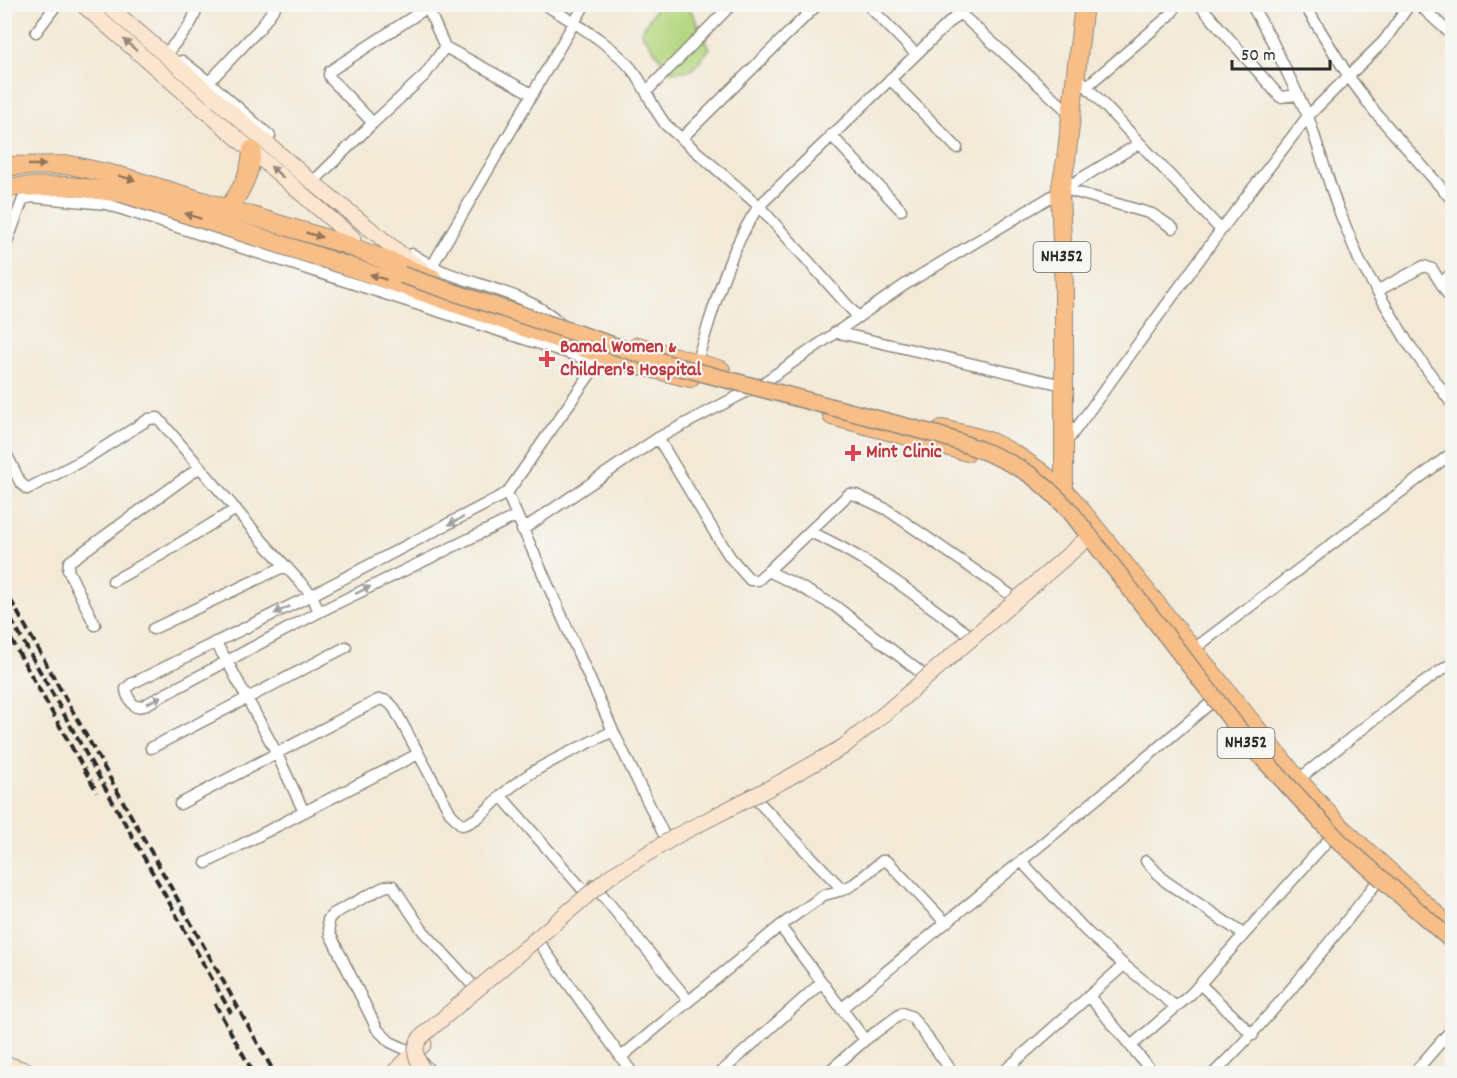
<svg xmlns="http://www.w3.org/2000/svg" width="1457" height="1078" font-family="Dekko,sans-serif">
<style>
.green{fill:#b4d780;stroke:#708156;stroke-width:1.5}
.lines{fill:none;stroke-linecap:round;stroke-linejoin:round}
.street-casing{stroke:#8f8a80;stroke-width:13}
.secondary-casing{stroke:#8f8a80;stroke-width:17}
.highway-casing{stroke:#8f8a80;stroke-width:20}
.street{stroke:#fff;stroke-width:10}
.secondary{stroke:#fce5cf;stroke-width:15}
.highway{stroke:#f7be87;stroke-width:18}
.rail{stroke:#2b2b2b;stroke-width:4;stroke-dasharray:9 4.5;stroke-linecap:butt}
.secondary-bridge-casing{stroke:#8f8a80;stroke-width:17;stroke-linecap:butt}
.primary-bridge-casing{stroke:#8f8a80;stroke-width:19;stroke-linecap:butt}
.secondary-bridge{stroke:#fce5cf;stroke-width:15}
.primary-bridge{stroke:#f7be87;stroke-width:16}
.oneway{fill:#94887d}
.oneway2{fill:#917459}
.oneway3{fill:#a0a0a0}
.health-dot{fill:#e0444e;stroke:#f6f6f2;stroke-width:2}
.labels{text-anchor:middle;dominant-baseline:central;stroke-width:4.5;stroke-linejoin:round;paint-order:stroke}
.shield{fill:#f6f6f2;stroke:#686867;stroke-width:1.5}
.shield-label{font-size:18px;font-weight:bold;fill:#2b2b2b}
.health-label{font-size:20px;font-weight:bold;fill:#be3a42;stroke:#f6f6f2;text-anchor:start}
</style>
<rect width="100%" height="100%" fill="#f6f6f2"/>
<filter id="ink" filterUnits="userSpaceOnUse"><feTurbulence type="fractalNoise" baseFrequency=".0167" numOctaves="2"/><feDisplacementMap in="SourceGraphic" scale="12" xChannelSelector="R" yChannelSelector="G"/><feConvolveMatrix kernelMatrix="1 2 1 2 8 2 1 2 1" color-interpolation-filters="sRGB"/></filter>
<filter id="wash" filterUnits="userSpaceOnUse"><feTurbulence type="fractalNoise" baseFrequency=".008" numOctaves="4" result="noise"/><feDisplacementMap in="SourceGraphic" scale="24" xChannelSelector="R" yChannelSelector="G"/><feGaussianBlur stdDeviation="1.35" result="paint"/><feColorMatrix in="noise" values="0 0 0 0 0 0 0 0 0 0 0 0 0 0 0 0 0 1.4 0 .05"/><feComposite in="paint" operator="in"/></filter>
<g filter="url(#wash)">
<rect width="100%" height="100%" fill="#f3e9d6"/>
<path class="green" d="M689,7L710,48L692,70L670,72L641,32L656,8Z"/>
</g>
<g filter="url(#ink)">
<g class="lines">
<defs>
<path id="street" d="M426,4L445,47L532,94
M544,4C575,23 616,46 637,76C648,93 653,109 666,125L759,206L858,317
M867,4L916,54
M950,4L1072,115
M1199,4L1280,97L1298,95
M1251,4L1272,41L1308,116L1336,203L1360,262L1408,343L1452,404
M1304,4L1349,77L1375,112L1452,200
M1418,4L1452,35
M36,32L57,4
M169,50C181,36 195,24 197,4
M182,61L209,82L270,136
M1076,75L1221,230
M890,79L957,148
M209,82L260,28L277,4
M1087,86L1169,16L1173,11V4
M646,92L732,4
M373,123L331,79L329,75L330,71L428,7
M831,135L901,210
M681,139L818,4
M317,178L373,123L425,75L445,47
M1065,189L1152,214L1173,228
M4,250L23,199L32,197L106,204L599,363
M412,254C422,260 433,268 445,272C482,287 527,294 558,321
M432,266L585,4
M1441,283L1452,273
M1377,291L1424,266L1432,269L1452,301
M835,332L1063,385
M602,357L507,493L613,731L665,837
M696,363C714,310 727,252 759,206L959,13
M658,438L718,538L730,557L750,580H758L768,571L849,494L856,495L886,509L1015,598
M1065,444L1221,230L1308,116L1384,41L1410,4
M4,449L20,482L27,489L87,458L149,419L158,418L266,545L312,595L319,612
M507,493L312,595L131,684L126,689C126,695 131,703 136,707L143,706L319,612L516,516
M522,530L658,438L763,383L906,284L1140,143
M810,532C869,557 919,599 971,636
M768,571L795,584L835,606L924,675
M113,581L164,553L236,509
M95,625L68,570L69,562L200,467
M153,629L285,566
M215,642L227,661L276,752L304,812L418,754
M1190,652L1452,453
M151,748L346,647
M1294,783L1404,696L1452,663
M751,794L843,890
M501,796L585,892
M180,804L378,700C386,699 389,702 394,708L451,814L462,825C478,822 491,805 503,794C534,766 576,750 613,731
M1021,861L1086,931L1124,965L1176,1007
M1146,861L1165,881L1243,934
M206,863L304,812
M594,885L688,1000
M780,926L865,1040
M535,937L633,1074
M1200,984L1253,1035
M1089,996L1154,1074
M841,1009C965,906 1091,806 1214,700
M1131,1046L1191,994L1329,839
M621,1057L780,926L824,895L843,890L854,884L882,861H886L890,864L945,922
M433,1074L414,1053L390,1042L377,1029L330,934L328,920L333,914L382,888L387,886H393L423,931L477,990
M719,1074L822,982
M826,1074L865,1040L902,1013L912,1017L954,1074
M1001,1074L1124,965
M1213,1074C1275,1013 1325,948 1378,881
M1413,1074L1452,1029"/>
<path id="secondary" d="M82,4L353,238
M106,4L305,176L401,254L423,270
M4,1063L37,1074
M392,1074L424,1044"/>
<path id="highway" d="M4,166L70,165L124,177L344,244L432,278
M4,187L69,186L122,193L347,266L622,361L690,378
M227,209C242,191 251,173 252,150
M638,346L721,370
M832,416L968,452
M942,429C958,433 976,436 991,442C1021,456 1047,475 1071,498L1298,780L1340,827L1452,929
M1064,498V291L1060,192L1066,160L1084,4"/>
</defs>
<use href="#street" class="street-casing"/>
<use href="#secondary" class="secondary-casing"/>
<use href="#highway" class="highway-casing"/>
<use href="#street" class="street"/>
<use href="#secondary" class="secondary"/>
<use href="#highway" class="highway"/>
<path class="rail" d="M4,588L275,1074
M4,607L231,1013
M4,627L97,792
M215,1004L254,1074"/>
<defs>
<path id="secondary-bridge" d="M425,1074C417,1060 411,1050 421,1037L609,877L678,835L781,782L843,747L889,710L1090,536"/>
<path id="primary-bridge" d="M402,275L672,365L938,435C969,445 1001,456 1029,474C1044,484 1057,498 1070,511L1254,749L1339,841L1452,941"/>
</defs>
<use href="#secondary-bridge" class="secondary-bridge-casing"/>
<use href="#primary-bridge" class="primary-bridge-casing"/>
<use href="#secondary-bridge" class="secondary-bridge"/>
<use href="#primary-bridge" class="primary-bridge"/>
</g>
<defs><path id="oneway-solid" d="M-6-.8H1V-3.2L6.5 0L1 3.2V.8H-6Z" transform="scale(1.5)"/></defs>
<g class="oneway">
<use href="#oneway-solid" transform="translate(130 45) rotate(-139)"/>
<use href="#oneway-solid" transform="translate(277 172) rotate(-138)"/>
</g>
<g class="oneway2">
<use href="#oneway-solid" transform="translate(37 165)"/>
<use href="#oneway-solid" transform="translate(127 178) rotate(15)"/>
<use href="#oneway-solid" transform="translate(193 216) rotate(-162)"/>
<use href="#oneway-solid" transform="translate(314 235) rotate(17)"/>
<use href="#oneway-solid" transform="translate(378 277) rotate(-161)"/>
</g>
<g class="oneway3">
<use href="#oneway-solid" transform="translate(456 521) rotate(153)"/>
<use href="#oneway-solid" transform="translate(363 590) rotate(-26)"/>
<use href="#oneway-solid" transform="translate(282 610) rotate(154)"/>
<use href="#oneway-solid" transform="translate(154 700) rotate(-28)"/>
</g>
</g>
<g class="health-dot">
<path d="M544 350h6v6h6v6h-6v6h-6v-6h-6v-6h6z"/>
<path d="M850 444h6v6h6v6h-6v6h-6v-6h-6v-6h6z"/>
</g>
<g class="labels">
<g class="shield">
<rect x="1033.5" y="242" width="57" height="30" rx="4.5"/>
<rect x="1217.5" y="728" width="57" height="30" rx="4.5"/>
</g>
<g class="shield-label">
<text x="1062" y="257">NH352</text>
<text x="1246" y="743">NH352</text>
</g>
<g class="health-label">
<text x="560" y="348">Bamal Women &amp;<tspan x="560" dy="23">Children's Hospital</tspan></text>
<text x="866" y="453">Mint Clinic</text>
</g>
</g>
<rect width="1457" height="1078" fill="none" stroke="#f6f6f2" stroke-width="24"/>
<path d="M1232 60v9h98v-9" fill="none" stroke="#2b2b2b" stroke-width="3"/>
<text x="1241" y="60" font-size="18" fill="#2b2b2b" stroke="#f6f6f2" stroke-width="4.5" paint-order="stroke">50 m</text>
</svg>
